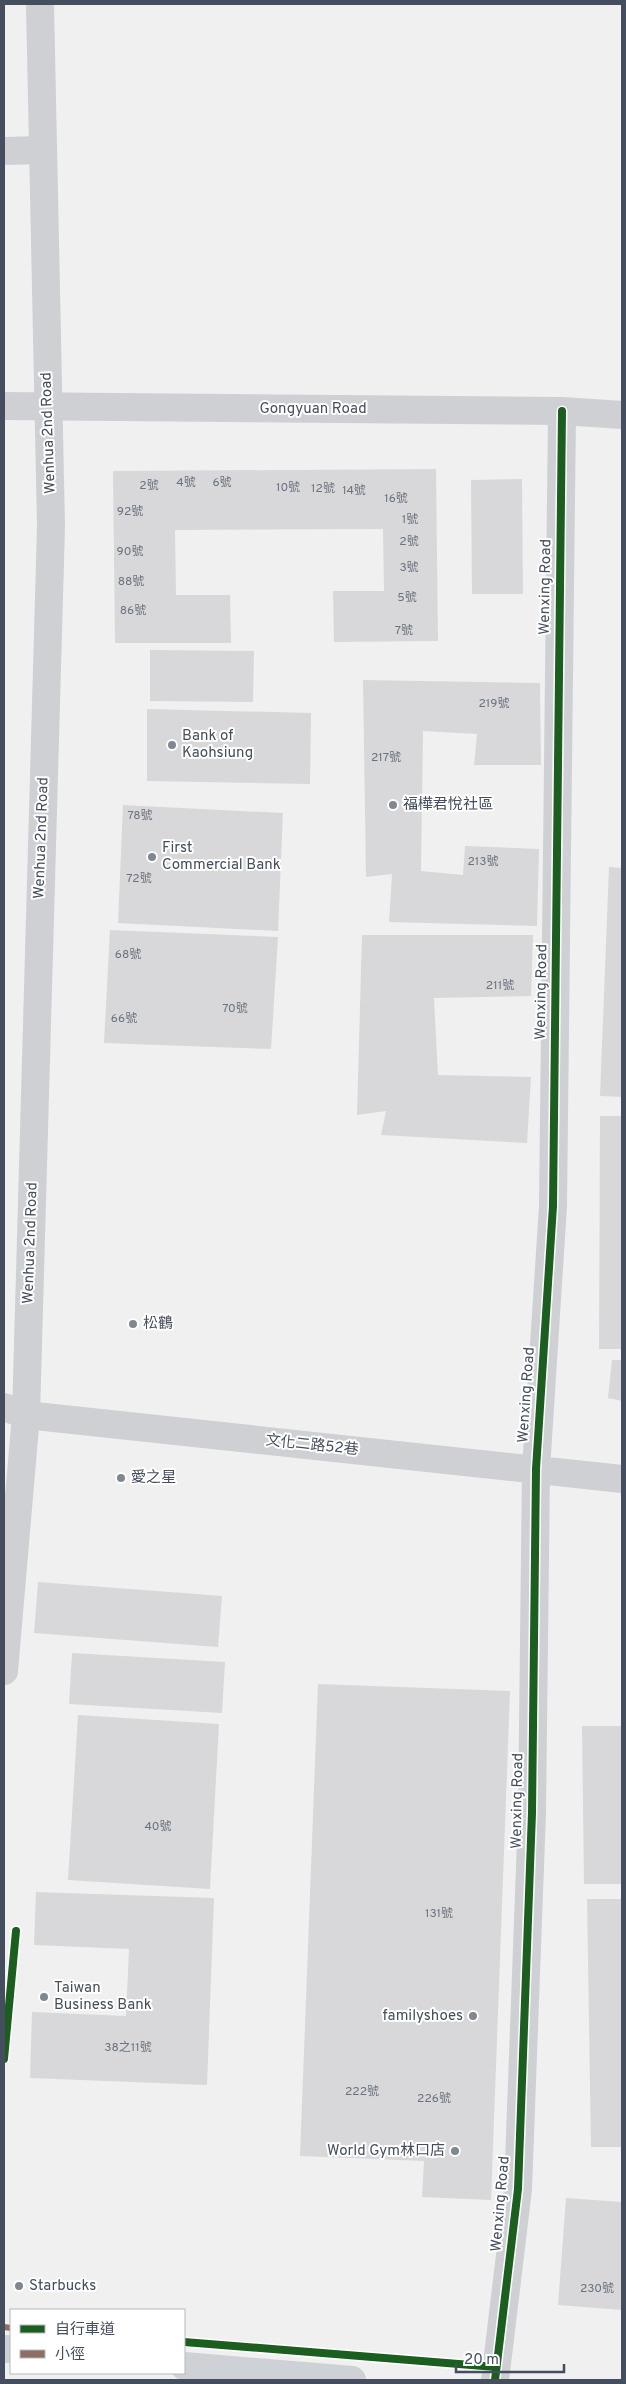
<svg xmlns="http://www.w3.org/2000/svg" width="626" height="2384" font-family="Overpass,'Noto Sans TC',sans-serif">
<style>
.building{fill:#d8d8da}
.lines{fill:none;stroke-linecap:round;stroke-linejoin:round}
.minor{stroke:#ced0d4;stroke-width:28}
.tertiary{stroke:#ced0d4;stroke-width:28}
.secondary{stroke:#ced1d5;stroke-width:28}
.quiet{stroke:#8d6e63;stroke-width:6;stroke-dasharray:12 6;stroke-linecap:butt}
.cycleway-casing{stroke:#fff;stroke-width:11}
.cycleway{stroke:#1b5e20;stroke-width:8}
.poi-dot{fill:#818791;stroke:#fff;stroke-width:2}
.labels{text-anchor:middle;dominant-baseline:central;stroke-width:4;stroke-linejoin:round;paint-order:stroke}
.number-label{font-size:12px;fill:#6b727e}
.street-label{font-size:15px;fill:#454e5e;stroke:#fff}
.poi-label{font-size:15px;fill:#454e5e;stroke:#fff;text-anchor:start}
</style>
<rect width="100%" height="100%" fill="#f1f0f0"/>
<path class="building" d="M436,469L438,641L334,642L333,591H384L383,529L175,530L176,595H230L231,643H115L113,471Z
M522,479L523,594H472L471,480Z
M150,650L254,651L253,702L150,701Z
M363,680L540,683L541,765H474L477,734L423,731L421,871L463,875L465,846L539,849L537,926L389,922L392,874L366,877Z
M147,709L311,713L310,784L147,781Z
M123,805L283,813L278,931L118,923Z
M609,867L622,868V1097L600,1096Z
M110,930L278,937L271,1049L104,1043Z
M362,935H533L531,996L434,998L438,1075L531,1077L527,1143L381,1135L386,1111L357,1115Z
M600,1116H622V1349H599Z
M612,1360H622V1401L608,1398Z
M38,1582L222,1596L218,1647L34,1633Z
M72,1653L225,1662L222,1713L69,1704Z
M318,1684L510,1691L491,2200L422,2197L424,2161L300,2156Z
M78,1715L219,1724L210,1889L68,1880Z
M582,1726H622V1884H584Z
M36,1892L214,1898L207,2085L30,2078L32,2012L126,2016L129,1949L34,1945Z
M587,1899H622V2147H591Z
M566,2198L622,2202V2310L558,2305Z"/>
<g class="lines">
<path class="minor" d="M4,151L43,150
M4,406L562,411L622,415
M4,1407L26,1415L622,1479
M495,2380L518,2189L532,1813L536,1469L553,1206L562,411"/>
<path class="tertiary" d="M4,1671L26,1415L51,526L40,4"/>
<path class="secondary" d="M4,2349H11
M184,2366L352,2380"/>
<path class="quiet" d="M4,2327L11,2328"/>
<defs>
<path id="cycleway" d="M4,2059L16,1931
M184,2342L496,2367
M495,2380L518,2189L532,1813L536,1469L553,1206L562,411"/>
</defs>
<use href="#cycleway" class="cycleway-casing"/>
<use href="#cycleway" class="cycleway"/>
</g>
<g class="poi-dot">
<circle cx="172" cy="745" r="5"/>
<circle cx="393" cy="805" r="5"/>
<circle cx="152" cy="857" r="5"/>
<circle cx="133" cy="1324" r="5"/>
<circle cx="121" cy="1478" r="5"/>
<circle cx="44" cy="1997" r="5"/>
<circle cx="473" cy="2016" r="5"/>
<circle cx="455" cy="2151" r="5"/>
<circle cx="19" cy="2286" r="5"/>
</g>
<g class="labels">
<g class="number-label">
<text x="186" y="483">4號</text>
<text x="222" y="483">6號</text>
<text x="149" y="486">2號</text>
<text x="288" y="488">10號</text>
<text x="323" y="489">12號</text>
<text x="354" y="491">14號</text>
<text x="396" y="499">16號</text>
<text x="130" y="512">92號</text>
<text x="410" y="520">1號</text>
<text x="409" y="542">2號</text>
<text x="130" y="552">90號</text>
<text x="409" y="568">3號</text>
<text x="131" y="582">88號</text>
<text x="407" y="598">5號</text>
<text x="133" y="611">86號</text>
<text x="404" y="631">7號</text>
<text x="494" y="704">219號</text>
<text x="386" y="758">217號</text>
<text x="140" y="816">78號</text>
<text x="483" y="862">213號</text>
<text x="139" y="879">72號</text>
<text x="128" y="955">68號</text>
<text x="500" y="986">211號</text>
<text x="235" y="1009">70號</text>
<text x="124" y="1019">66號</text>
<text x="158" y="1827">40號</text>
<text x="439" y="1914">131號</text>
<text x="128" y="2048">38之11號</text>
<text x="362" y="2092">222號</text>
<text x="434" y="2099">226號</text>
<text x="597" y="2289">230號</text>
</g>
<g class="street-label">
<text x="313" y="409">Gongyuan Road</text>
<text transform="translate(49 433) rotate(-92)">Wenhua 2nd Road</text>
<text transform="translate(546 587) rotate(-89)">Wenxing Road</text>
<text transform="translate(42 838) rotate(-88)">Wenhua 2nd Road</text>
<text transform="translate(542 992) rotate(-89)">Wenxing Road</text>
<text transform="translate(31 1243) rotate(-88)">Wenhua 2nd Road</text>
<text transform="translate(527 1395) rotate(-86)">Wenxing Road</text>
<text transform="translate(312 1446) rotate(6)">文化二路52巷</text>
<text transform="translate(518 1801) rotate(-89)">Wenxing Road</text>
<text transform="translate(501 2204) rotate(-85)">Wenxing Road</text>
</g>
<g class="poi-label">
<text x="182" y="736">Bank of<tspan x="182" dy="17">Kaohsiung</tspan></text>
<text x="403" y="805">福樺君悅社區</text>
<text x="162" y="848">First<tspan x="162" dy="17">Commercial Bank</tspan></text>
<text x="143" y="1324">松鶴</text>
<text x="131" y="1478">愛之星</text>
<text x="54" y="1988">Taiwan<tspan x="54" dy="17">Business Bank</tspan></text>
<text x="463" y="2016" text-anchor="end">familyshoes</text>
<text x="445" y="2151" text-anchor="end">World Gym林口店</text>
<text x="29" y="2286">Starbucks</text>
</g>
</g>
<rect width="626" height="2384" fill="none" stroke="#454e5e" stroke-width="10"/>
<rect x="10" y="2309" width="175" height="65" fill="#ffffff" stroke="#b5b8bf"/>
<rect x="20" y="2325" width="25" height="8" fill="#1b5e20" stroke="#b5b8bf"/>
<text x="55" y="2334" font-size="15" fill="#454e5e">自行車道</text>
<rect x="20" y="2350" width="25" height="8" fill="#8d6e63" stroke="#b5b8bf"/>
<text x="55" y="2359" font-size="15" fill="#454e5e">小徑</text>
<path d="M456 2364v8h108v-8" fill="none" stroke="#454e5e" stroke-width="2.5"/>
<text x="464" y="2364" font-size="15" fill="#454e5e" stroke="#ffffff" stroke-width="4" paint-order="stroke">20 m</text>
</svg>
